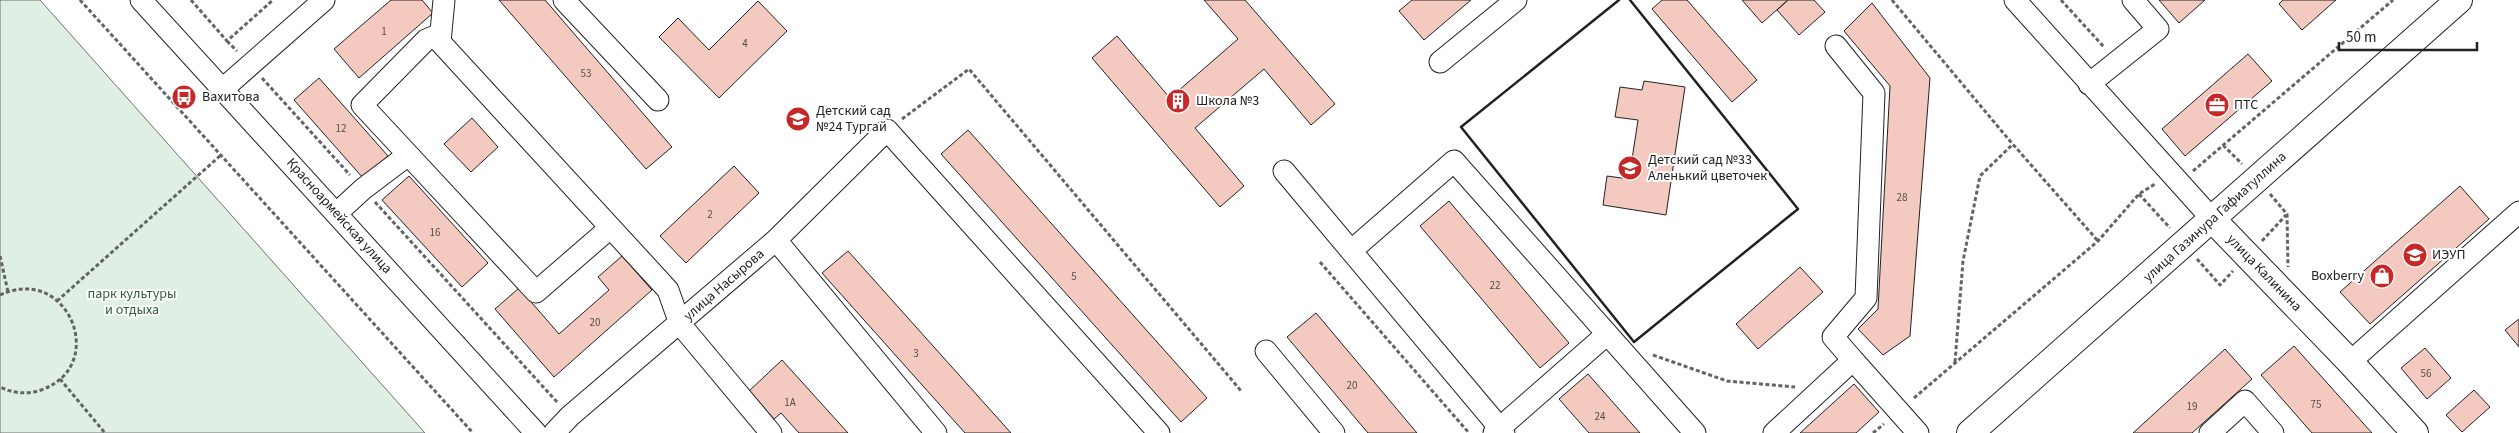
<svg xmlns="http://www.w3.org/2000/svg" width="2519" height="433" font-family="'Source Sans 3',sans-serif">
<style>
.green{fill:#e0efe3;stroke:#6f6f6f}
.building{fill:#f3c9c0;stroke:#222}
.lines{fill:none;stroke-linecap:round;stroke-linejoin:round}
.minor-casing{stroke:#222;stroke-width:23}
.major-casing{stroke:#222;stroke-width:28}
.path{stroke:#646464;stroke-width:3;stroke-dasharray:4 2.5;stroke-linecap:butt}
.minor{stroke:#fff;stroke-width:21}
.major{stroke:#fff;stroke-width:26}
.wall{stroke:#222;stroke-width:2.5}
.labels{text-anchor:middle;dominant-baseline:central;stroke-width:4;stroke-linejoin:round;paint-order:stroke}
.number-label{font-size:11px;fill:#564c4a}
.poi-label{font-size:14px;fill:#222;stroke:#fff;text-anchor:start}
.street-label{font-size:14px;fill:#222;stroke:#fff}
.park-label{font-size:14px;fill:#2f5e38;stroke:#fff}
</style>
<rect width="100%" height="100%" fill="#fff"/>
<path class="green" d="M0,0H40L425,433H0Z"/>
<path class="building" d="M391,0H422L433,13L359,78L334,49Z
M499,0H545L672,147L646,169Z
M1204,0H1245L1335,104L1311,125L1264,69L1195,128L1244,186L1220,207L1092,58L1117,36L1170,98L1238,39Z
M1412,0H1471L1424,40L1399,11Z
M1662,0H1687L1757,80L1732,102L1652,9Z
M1742,0H1788L1762,23Z
M1788,0H1814L1825,12L1799,35L1777,10Z
M2159,0H2205L2179,23Z
M2283,0H2336L2302,30L2279,4Z
M758,1L787,31L719,98L659,37L678,18L709,50Z
M1872,3L1930,78L1910,336L1883,355L1858,329L1878,309L1890,86L1844,31Z
M2248,54L2272,81L2185,156L2162,129Z
M319,78L388,156L363,178L294,100Z
M1644,81L1685,87L1666,215L1603,205L1607,176L1629,179L1638,120L1615,117L1620,87L1642,90Z
M472,118L498,147L471,172L444,144Z
M968,130L1207,398L1181,422L941,154Z
M734,166L759,193L686,263L660,236Z
M409,176L488,263L462,287L382,200Z
M2460,186L2489,219L2370,324L2340,292Z
M1449,201L1569,343L1540,368L1420,226Z
M848,251L1011,433H965L822,273Z
M622,256L652,290L554,377L495,309L519,288L559,334L609,290L598,277Z
M1800,267L1823,292L1758,349L1736,324Z
M1316,313L1417,433H1368L1287,337Z
M2519,319V347L2505,330Z
M2294,346L2372,433H2312L2261,375Z
M2425,348L2451,378L2427,399L2401,368Z
M2225,349L2252,379L2192,433H2133Z
M782,360L848,433H799L781,413L774,419L749,391Z
M1588,374L1640,433H1589L1559,399Z
M1854,384L1879,412L1856,433H1800Z
M2474,390L2490,407L2462,432L2446,415Z"/>
<g class="lines">
<defs>
<path id="minor" d="M141,0L536,433
M444,0L440,42L668,290L680,324L771,433
M564,0L658,100
M2015,0L2213,220
M440,34L426,40L362,105L536,292L610,228
M1836,46L1874,93L1866,298L1833,337L1853,360
M1440,62L1516,0
M2089,84L2158,29L2133,0
M224,88L324,0
M1284,171L1504,433
M337,213L363,189L408,155
M776,240L936,433
M1351,251L1454,161L1695,433
M1266,351L1334,433
M2350,362L2519,212
M554,433L570,416L776,240L887,130L1159,433
M1494,433L1606,335
M1774,433L1853,360L1918,433
M2210,433L2245,401L2273,433"/>
<path id="major" d="M2213,220L2350,362L2415,433
M1970,433L2459,0"/>
</defs>
<use href="#minor" class="minor-casing"/>
<use href="#major" class="major-casing"/>
<path class="path" d="M80,0L473,433
M191,0L227,41L273,0
M1892,0L2010,141L2098,241
M2061,0L2104,47
M227,41L237,51
M262,78L350,175
M902,119L969,69L1242,392
M2223,145L2242,164
M2193,171L2393,0
M2139,194L2170,228
M2270,194L2287,214L2288,267
M375,202L557,402
M2262,241L2286,215
M0,256L8,292
M2197,259L2220,285L2233,271
M1320,262L1469,433
M0,295C68,263 110,366 41,390C27,395 12,393 0,387
M57,301L221,155
M1653,355L1727,381L1795,387
M1955,362L1963,261L1980,176L2013,144
M60,379L105,433
M1914,398L2098,241L2139,194L2155,184
M1873,433L1884,424"/>
<use href="#minor" class="minor"/>
<use href="#major" class="major"/>
<path class="wall" d="M1619,0L1461,127L1634,342L1798,209L1630,0"/>
</g>
<defs>
<symbol id="bus-disc" viewBox="-11 -11 22 22"><circle r="9.5" fill="#c62828" stroke="#fff"/><path d="M-5-6H5V4H4V6H2V4H-2V6H-4V4H-5ZM-3.5-4V0h7V-4ZM-3.5 1.2v1.5H-2V1.2ZM2 1.2v1.5H3.5V1.2Z" fill="#fff"/></symbol>
<symbol id="building-disc" viewBox="-11 -11 22 22"><circle r="9.5" fill="#c62828" stroke="#fff"/><path d="M-4-6H4V6H1V3H-1V6H-4ZM-2.5-4.3h1.7v1.8h-1.7ZM.8-4.3h1.7v1.8H.8ZM-2.5-1h1.7V.8h-1.7ZM.8-1h1.7V.8H.8Z" fill="#fff"/></symbol>
<symbol id="office-disc" viewBox="-11 -11 22 22"><circle r="9.5" fill="#c62828" stroke="#fff"/><path d="M-6-3h4V-5.5h4V-3h4V5H-6ZM-1-4.5V-3h2v-1.5ZM-6 0V1H6V0Z" fill="#fff"/></symbol>
<symbol id="school-disc" viewBox="-11 -11 22 22"><circle r="9.5" fill="#c62828" stroke="#fff"/><path d="M0-5L7-2L0 1L-7-2ZM-4 1L0 2.5L4 1V4Q0 6-4 4Z" fill="#fff"/></symbol>
<symbol id="university-disc" viewBox="-11 -11 22 22"><circle r="9.5" fill="#c62828" stroke="#fff"/><path d="M0-5L7-2L0 1L-7-2ZM-4 1L0 2.5L4 1V4Q0 6-4 4Z" fill="#fff"/></symbol>
<symbol id="shop-disc" viewBox="-11 -11 22 22"><circle r="9.5" fill="#c62828" stroke="#fff"/><path d="M-5-2.5h2.3a2.7 3.5 0 0 1 5.4 0H5L5.5 6h-11ZM-1.5-2.5h3a1.5 2.3 0 0 0-3 0Z" fill="#fff"/></symbol>
</defs>
<g fill-rule="evenodd">
<use href="#bus-disc" x="170" y="83" width="28" height="28"/>
<use href="#building-disc" x="1164" y="87" width="28" height="28"/>
<use href="#office-disc" x="2203" y="91" width="28" height="28"/>
<use href="#school-disc" x="784" y="105" width="28" height="28"/>
<use href="#school-disc" x="1616" y="154" width="28" height="28"/>
<use href="#university-disc" x="2401" y="241" width="28" height="28"/>
<use href="#shop-disc" x="2368" y="262" width="28" height="28"/>
</g>
<g class="labels">
<g class="number-label">
<text x="384" y="31">1</text>
<text x="745" y="43">4</text>
<text x="586" y="73">53</text>
<text x="341" y="128">12</text>
<text x="1902" y="197">28</text>
<text x="710" y="214">2</text>
<text x="435" y="232">16</text>
<text x="1074" y="276">5</text>
<text x="1495" y="285">22</text>
<text x="595" y="322">20</text>
<text x="916" y="353">3</text>
<text x="2426" y="373">56</text>
<text x="1352" y="385">20</text>
<text x="790" y="402">1А</text>
<text x="2316" y="404">75</text>
<text x="2192" y="406">19</text>
<text x="1600" y="416">24</text>
</g>
<g class="poi-label">
<text x="202" y="97">Вахитова</text>
<text x="1196" y="101">Школа №3</text>
<text x="2234" y="105">ПТС</text>
<text x="816" y="111">Детский сад<tspan x="816" dy="16">№24 Тургай</tspan></text>
<text x="1648" y="160">Детский сад №33<tspan x="1648" dy="16">Аленький цветочек</tspan></text>
<text x="2432" y="255">ИЭУП</text>
<text x="2364" y="276" text-anchor="end">Boxberry</text>
</g>
<g class="street-label">
<text transform="translate(339 216) rotate(48)">Красноармейская улица</text>
<text transform="translate(2215 217) rotate(-42)">улица Газинура Гафиатуллина</text>
<text transform="translate(2264 273) rotate(46)">улица Калинина</text>
<text transform="translate(724 285) rotate(-41)">улица Насырова</text>
</g>
<g class="park-label">
<text x="132" y="294">парк культуры<tspan x="132" dy="16">и отдыха</tspan></text>
</g>
</g>
<path d="M2339 42v8h138v-8" fill="none" stroke="#222222" stroke-width="2.5"/>
<text x="2346" y="42" font-size="15" fill="#222222" stroke="#ffffff" stroke-width="4" paint-order="stroke">50 m</text>
</svg>
